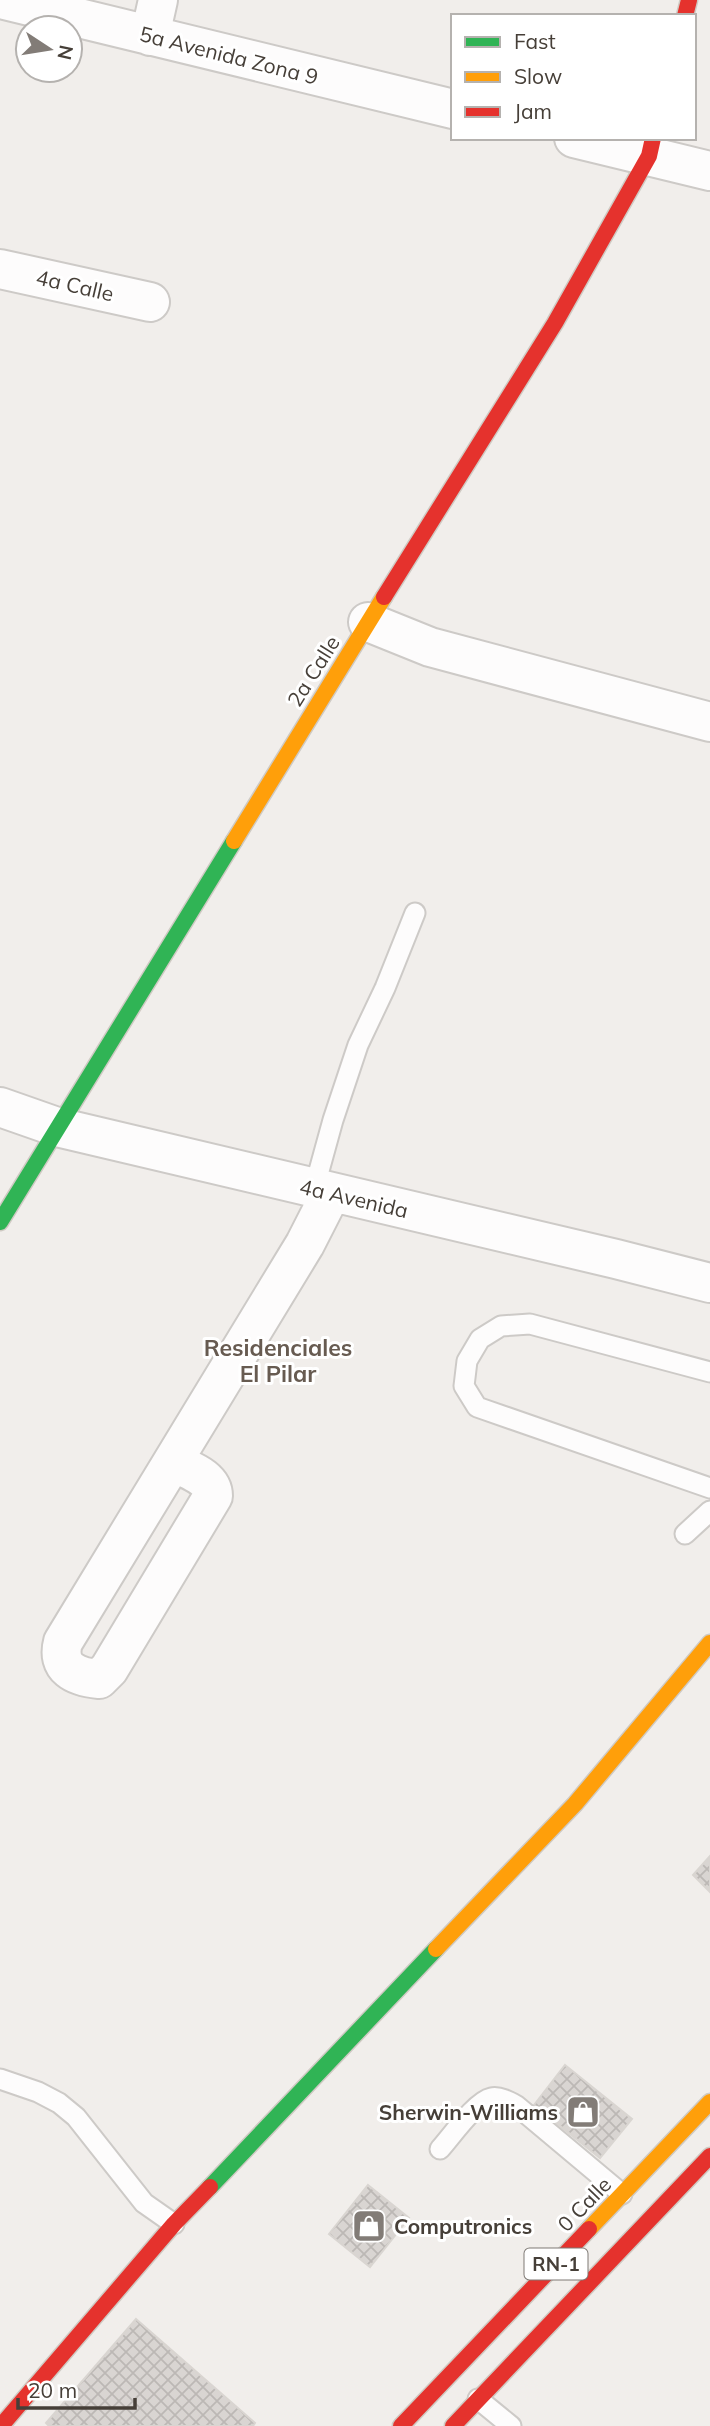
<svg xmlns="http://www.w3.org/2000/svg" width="710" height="2426" font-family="Mulish,sans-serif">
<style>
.building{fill:url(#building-cross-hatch);stroke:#d9d5d1;stroke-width:2}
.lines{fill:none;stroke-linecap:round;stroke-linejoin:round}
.lane-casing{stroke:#cdcac7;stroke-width:23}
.street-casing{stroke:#cdcac7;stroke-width:42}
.fast-casing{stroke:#cfcac3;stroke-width:19}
.slow-casing{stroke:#cfcac3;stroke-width:19}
.jam-casing{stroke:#cfcac3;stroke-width:19}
.lane{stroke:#fdfcfc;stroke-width:19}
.street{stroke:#fdfcfc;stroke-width:38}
.fast{stroke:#30b455;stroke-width:16}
.slow{stroke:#ff9f0a;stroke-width:16}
.jam{stroke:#e5322d;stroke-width:16}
.labels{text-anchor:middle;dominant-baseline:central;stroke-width:6;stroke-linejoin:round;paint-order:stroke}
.shield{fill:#fff;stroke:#7e7974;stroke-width:2}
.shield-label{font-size:19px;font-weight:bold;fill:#463f38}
.street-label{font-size:21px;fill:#463f38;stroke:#fff}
.poi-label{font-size:21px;font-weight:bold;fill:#463f38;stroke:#fff;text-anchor:end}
.neighbourhood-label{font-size:23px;font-weight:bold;fill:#675b51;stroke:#fff}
</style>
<defs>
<pattern id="building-cross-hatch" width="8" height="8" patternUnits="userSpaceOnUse" patternTransform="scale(1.75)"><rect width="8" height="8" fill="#d9d5d2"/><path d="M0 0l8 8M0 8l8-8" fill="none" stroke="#bcb8b5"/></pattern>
</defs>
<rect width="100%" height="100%" fill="#f1eeeb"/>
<path class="building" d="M710,1856V1892L693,1875Z
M565,2065L632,2119L600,2158L534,2105Z
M368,2185L409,2218L370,2267L329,2234Z
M136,2319L255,2423L253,2426H49L46,2423Z"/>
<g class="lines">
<defs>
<path id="lane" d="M314,1189L333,1120L358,1045L385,988L415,913
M710,1372L530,1324L501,1326L480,1339L467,1361L464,1386L477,1407L710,1488
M685,1534L710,1511
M0,2079L38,2092L59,2103L76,2117L144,2203L174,2224
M440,2149C451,2137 476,2101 491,2098C500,2096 510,2102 517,2106L622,2194
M478,2399L511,2426"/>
<path id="street" d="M5,0L453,109
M150,36L158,0
M574,138L710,171
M0,269L150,302
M368,622L430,647L710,722
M0,1107L57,1127L616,1259L710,1283
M173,1462C188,1470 213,1477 213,1496L109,1669L99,1679C75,1677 56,1668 63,1642L305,1244L331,1193"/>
<path id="fast" d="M0,1222L234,841
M210,2187L436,1949"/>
<path id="slow" d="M234,841L384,597
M436,1949L575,1804L710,1643
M589,2229L710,2102"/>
<path id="jam" d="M685,16L689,0
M384,597L555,323L649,156L653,138
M1,2426L174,2224L210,2187
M401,2426L589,2229
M453,2426L710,2156"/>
</defs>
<use href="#lane" class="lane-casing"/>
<use href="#street" class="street-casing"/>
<use href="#fast" class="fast-casing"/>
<use href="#slow" class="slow-casing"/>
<use href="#jam" class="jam-casing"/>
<use href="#lane" class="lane"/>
<use href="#street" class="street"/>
<use href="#fast" class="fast"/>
<use href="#slow" class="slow"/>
<use href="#jam" class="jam"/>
</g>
<defs>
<symbol id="shop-square" viewBox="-11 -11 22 22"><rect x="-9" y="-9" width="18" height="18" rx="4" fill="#827c77" stroke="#fff"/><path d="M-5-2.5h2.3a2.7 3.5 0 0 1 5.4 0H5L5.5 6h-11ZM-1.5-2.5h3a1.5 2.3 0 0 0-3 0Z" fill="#fff"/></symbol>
</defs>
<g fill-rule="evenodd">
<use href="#shop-square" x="564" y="2093" width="38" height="38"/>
<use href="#shop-square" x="350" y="2207" width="38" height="38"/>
</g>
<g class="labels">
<rect class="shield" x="524.5" y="2248.5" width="63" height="31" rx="5"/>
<g class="shield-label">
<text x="556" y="2264">RN-1</text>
</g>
<g class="street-label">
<text transform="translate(229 55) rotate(14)">5a Avenida Zona 9</text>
<text transform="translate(75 285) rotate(13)">4a Calle</text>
<text transform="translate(313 671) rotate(-58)">2a Calle</text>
<text transform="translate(354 1198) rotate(13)">4a Avenida</text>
<text transform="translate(584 2204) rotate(-46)">0 Calle</text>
</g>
<g class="poi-label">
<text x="558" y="2112">Sherwin-Williams</text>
<text x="394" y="2226" text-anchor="start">Computronics</text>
</g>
<g class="neighbourhood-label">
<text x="278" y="1347">Residenciales<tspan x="278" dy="26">El Pilar</tspan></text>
</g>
</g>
<rect x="451" y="14" width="245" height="126" fill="#ffffff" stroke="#b5b2af" stroke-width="2"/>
<rect x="465" y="37" width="35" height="10" fill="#30b455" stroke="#b5b2af" stroke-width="2"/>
<text x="514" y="49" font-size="21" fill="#463f38">Fast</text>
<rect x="465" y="72" width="35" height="10" fill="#ff9f0a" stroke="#b5b2af" stroke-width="2"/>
<text x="514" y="84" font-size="21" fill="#463f38">Slow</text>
<rect x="465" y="107" width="35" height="10" fill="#e5322d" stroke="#b5b2af" stroke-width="2"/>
<text x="514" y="119" font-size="21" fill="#463f38">Jam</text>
<g transform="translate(49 49) rotate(102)"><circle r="33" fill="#ffffff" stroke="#b5b2af" stroke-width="2"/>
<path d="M0-5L12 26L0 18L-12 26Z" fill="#827c77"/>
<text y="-10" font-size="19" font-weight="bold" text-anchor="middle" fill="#463f38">N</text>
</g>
<path d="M18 2398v10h117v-10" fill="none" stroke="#463f38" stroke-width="3.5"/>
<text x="28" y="2398" font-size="21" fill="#463f38" stroke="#ffffff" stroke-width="5" paint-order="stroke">20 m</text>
</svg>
